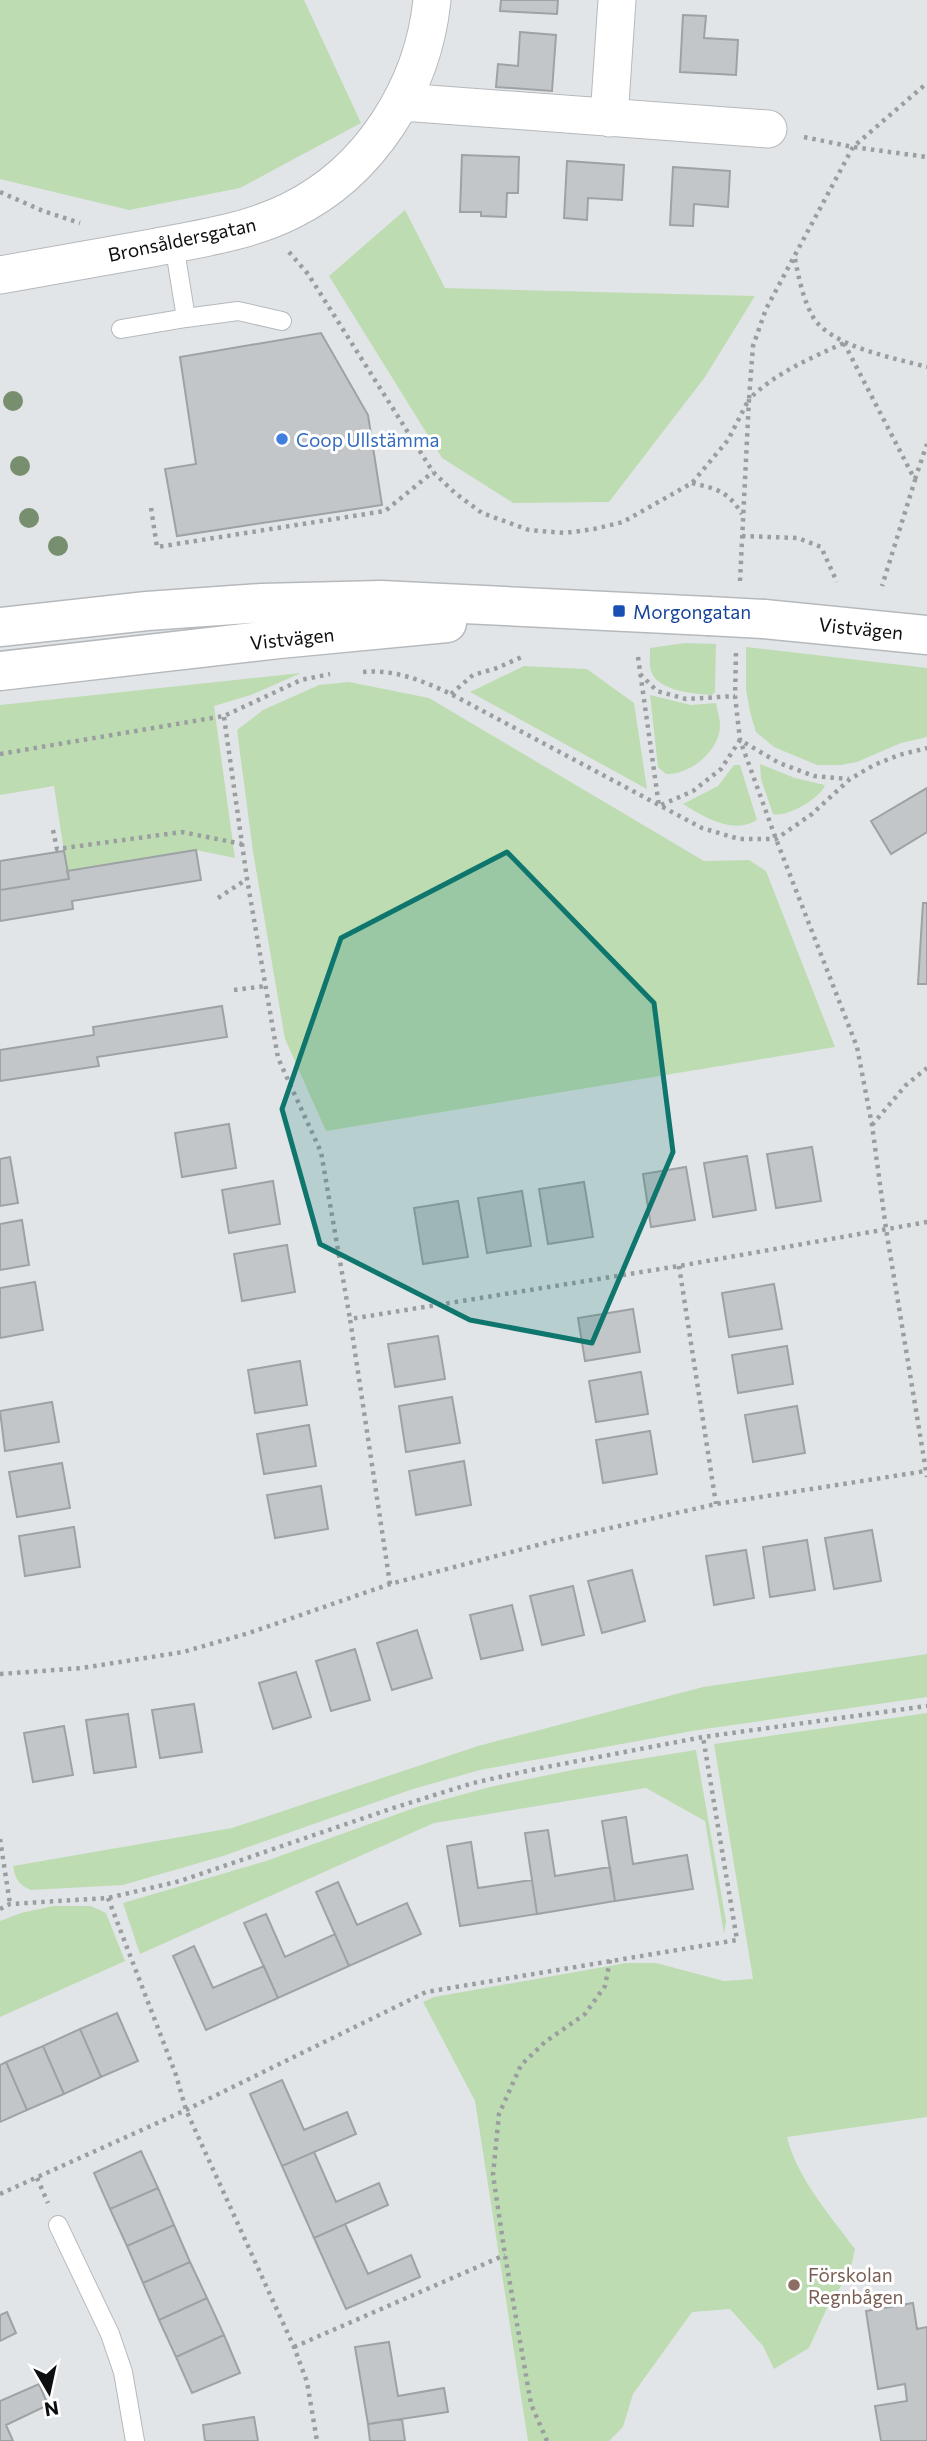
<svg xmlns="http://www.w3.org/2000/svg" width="927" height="2441" font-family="Commissioner,sans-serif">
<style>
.green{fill:#bedcb2}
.building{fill:#c3c6c9;stroke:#9fa2a5;stroke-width:2}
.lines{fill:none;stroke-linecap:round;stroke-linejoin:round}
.lane-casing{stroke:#b6b9bc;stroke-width:20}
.street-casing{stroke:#b6b9bc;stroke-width:39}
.secondary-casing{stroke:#b6b9bc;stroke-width:41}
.path{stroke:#9b9ea0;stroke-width:4.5;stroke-dasharray:3.5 5;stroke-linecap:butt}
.lane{stroke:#fff;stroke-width:18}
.street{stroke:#fff;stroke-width:37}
.secondary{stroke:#fff;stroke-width:38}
.secondary-bridge-casing{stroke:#b6b9bc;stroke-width:41;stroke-linecap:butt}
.secondary-bridge{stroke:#fff;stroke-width:38}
.tree{fill:#788f6f}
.marked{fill:#0f766e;fill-opacity:0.2;stroke:#0f766e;stroke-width:5;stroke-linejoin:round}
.shop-dot{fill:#3f7fe0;stroke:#fff;stroke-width:2.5}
.transit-dot{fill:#1a4fb4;stroke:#fff;stroke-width:2.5}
.education-dot{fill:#8d6e63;stroke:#fff;stroke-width:2.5}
.labels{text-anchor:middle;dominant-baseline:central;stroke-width:6;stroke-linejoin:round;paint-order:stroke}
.street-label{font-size:19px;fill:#0d0e0f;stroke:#fff}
.shop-label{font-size:19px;fill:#366cbe;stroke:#fff;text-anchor:start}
.transit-label{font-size:19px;fill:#164399;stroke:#fff;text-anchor:start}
.education-label{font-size:19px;fill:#785e54;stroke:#fff;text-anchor:start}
</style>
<rect width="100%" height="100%" fill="#e2e5e8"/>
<path class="green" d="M0,0H304L361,123L240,188L129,210L0,179Z
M405,210L445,288L755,296L705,377L609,502L513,503L442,458L329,276Z
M685,643L716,644L715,692L712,695C695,694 657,691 651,671C649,665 650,655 650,648Z
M746,647L927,668V737L901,743L857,762L841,765H817L774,747L756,732L750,712L746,690Z
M524,666L587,669L634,703L647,789L470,692Z
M301,673L251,695L214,706L235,858L196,850L67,871L54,786L0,795V705Z
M349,682L429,698L704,861L749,860L766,871L835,1047L326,1131L285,1039L253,852L237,730L263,710L319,685Z
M650,695L691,705L716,703C717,710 720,718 720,725C720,751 690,775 666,774L658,767Z
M760,764L795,778L825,785C821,798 787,818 773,814L761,779Z
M734,765H740L757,820C734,835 704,817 683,804L718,786Z
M927,1654V1697L698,1730L480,1770L413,1789L223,1856L123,1885L31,1890C19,1885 15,1879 13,1866L232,1828L478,1746L703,1687Z
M927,1713V2117L787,2137C796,2176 831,2217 855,2249L850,2272L827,2308L809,2348L774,2369L763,2346L730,2309L692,2312L633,2394L623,2427L609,2441H528L475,2101L423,2002L434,1997L626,1963H656L724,1981L753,1979L714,1744Z
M696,1750L726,1921L724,1934L705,1821L646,1788L434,1823L140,1954L123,1903L266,1861L417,1807L490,1787L577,1769Z
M53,1906H91L106,1913L125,1961L0,2017V1921L21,1913Z"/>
<path class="building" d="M501,0H558L557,14L500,11Z
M683,15L706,16L704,38L738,40L736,75L680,72Z
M520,32L556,35L552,91L496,87L498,64L518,66Z
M462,155L519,157L518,193H507L506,217L481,216V212H460Z
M567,161L624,165L622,200L588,198L587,220L564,218Z
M673,167L730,171L728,207L694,204L693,226L670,225Z
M321,333L368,415L382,505L177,536L165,469L196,464L180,357Z
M927,788V832L891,854L871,821Z
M196,850L201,880L72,901L73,909L0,921V890L69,879L67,871Z
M64,851L69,879L0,890V861Z
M923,903H927V984H918Z
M222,1006L227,1037L97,1057L99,1066L0,1081V1050L94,1035L93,1027Z
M229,1124L236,1168L182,1177L175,1133Z
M812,1147L821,1201L776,1208L767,1154Z
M747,1156L756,1210L713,1217L704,1163Z
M10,1157L18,1203L0,1206V1159Z
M686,1167L695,1220L651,1227L643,1174Z
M273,1181L280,1224L229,1233L222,1190Z
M584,1182L593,1237L548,1244L539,1189Z
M522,1191L531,1246L487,1253L478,1198Z
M458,1201L468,1257L423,1264L414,1208Z
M22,1220L29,1265L0,1270V1224Z
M287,1245L295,1292L242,1301L234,1254Z
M35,1282L43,1330L0,1338V1288Z
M774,1284L782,1329L729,1337L722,1293Z
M633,1309L640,1352L585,1361L578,1318Z
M438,1336L445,1379L395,1387L388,1344Z
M787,1346L793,1384L738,1393L732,1355Z
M300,1361L307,1405L255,1413L248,1370Z
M641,1372L648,1414L596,1422L589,1381Z
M452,1397L460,1443L406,1452L399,1406Z
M52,1402L59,1442L5,1451L0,1411Z
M797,1406L805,1453L753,1462L745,1415Z
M309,1425L316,1466L264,1474L257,1434Z
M650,1431L657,1474L603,1483L596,1440Z
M464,1461L471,1505L416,1515L409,1471Z
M62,1463L70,1508L17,1517L9,1472Z
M321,1486L328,1529L275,1538L267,1495Z
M74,1527L80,1567L25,1576L19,1536Z
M872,1530L881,1581L834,1589L825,1538Z
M807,1540L815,1590L770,1597L763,1547Z
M746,1550L754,1598L714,1605L706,1556Z
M632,1570L645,1621L602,1633L588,1581Z
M573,1586L584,1635L542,1645L530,1596Z
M512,1605L523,1650L481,1659L470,1615Z
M417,1630L432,1678L392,1690L377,1643Z
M355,1649L370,1700L331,1711L316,1661Z
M296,1672L311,1717L273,1729L259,1683Z
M194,1704L202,1752L160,1758L152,1710Z
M128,1714L136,1767L94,1773L86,1720Z
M64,1726L73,1775L33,1782L24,1733Z
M626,1817L633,1864L687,1855L693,1889L615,1901L602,1821Z
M548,1830L555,1876L610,1867L615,1901L537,1914L525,1833Z
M471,1842L478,1888L532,1880L537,1914L460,1926L447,1846Z
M338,1882L357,1925L407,1903L421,1934L349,1966L316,1892Z
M266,1914L285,1957L335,1934L349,1966L278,1998L244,1923Z
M194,1946L213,1988L264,1966L278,1998L206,2030L173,1956Z
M117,2013L138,2061L101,2077L80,2029Z
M80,2029L101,2077L64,2094L43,2046Z
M43,2046L64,2094L27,2110L6,2062Z
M6,2062L27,2110L0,2122V2065Z
M282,2080L304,2130L347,2112L356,2134L282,2166L250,2094Z
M141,2151L158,2188L110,2209L94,2173Z
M314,2152L336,2202L379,2183L388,2205L314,2238L282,2166Z
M158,2188L174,2225L127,2246L110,2209Z
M345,2224L368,2274L411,2255L420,2277L346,2309L314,2238Z
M174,2225L190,2262L143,2283L127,2246Z
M190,2262L207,2298L159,2320L143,2283Z
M207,2298L224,2335L176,2357L159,2320Z
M913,2303L917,2329L927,2327V2441H881L875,2406L907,2401L905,2384L878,2389L866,2311Z
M7,2312L16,2333L0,2341V2315Z
M224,2335L240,2373L192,2393L176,2357Z
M389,2342L398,2396L444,2388L448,2412L368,2424L355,2347Z
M39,2384L48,2405L6,2425L13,2441H0V2401Z
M254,2417L258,2441H205L203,2425Z
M402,2419L405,2441H370L368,2424Z"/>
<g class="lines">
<defs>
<path id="lane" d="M186,318L238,311L282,321
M121,329L186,318L174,244
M58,2225L110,2334L123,2372L135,2441"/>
<path id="street" d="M402,102L768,129
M609,118L617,0
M0,275C51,266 101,257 152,248C198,239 248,232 290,211C370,172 423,88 432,0"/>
<path id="secondary" d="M764,619L927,635
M0,627L147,611L262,603L381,600L708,616
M0,671L279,639L447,623"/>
</defs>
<use href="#lane" class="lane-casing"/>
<use href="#street" class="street-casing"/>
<use href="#secondary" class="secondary-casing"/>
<path class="path" d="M804,137L853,147L927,157
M0,192L43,211L80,223
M289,252L308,274L433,472L455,493L482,513L529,530L565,533L594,529L623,522L692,483L728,440L749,399L753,346L766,309L853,147L927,83
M795,259C799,279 803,299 813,317C831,347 895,358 927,367
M844,343L915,480L882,586
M915,479L927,444
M692,483C717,489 728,491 742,514
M151,508L157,547L385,511L433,472
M742,536L798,538L821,547L837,582
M740,581L749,399C777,372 809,359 844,343
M736,653L735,696L740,740L776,839L857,1047L872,1125L886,1229L927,1477
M638,657L659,806L693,791L721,769L740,740L779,763L814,776L849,779
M363,672C395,669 423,681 451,694L702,828L739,839H776L812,814L850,779L874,765L899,755L927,748
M640,674L657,691L686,699L735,696
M451,694L473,675L497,668L524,656
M224,717L247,879L278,1058L321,1152L350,1319
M0,754L224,716L301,680L330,674
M53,830L57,849L182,832L242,844
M218,898L247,879
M234,990L266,986
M872,1125L906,1085L927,1068
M679,1266L716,1504
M390,1584L350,1319L679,1266L927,1222
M0,1674L82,1668L183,1652L249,1633L390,1584L553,1541L716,1504L926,1471
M0,1839L10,1904
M108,1898L176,2075L186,2110L294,2347L307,2382L317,2441
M0,1909L10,1904L108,1898L180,1881L390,1809L473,1783L536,1769L703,1737L927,1706
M37,2178L48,2203
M0,2194L186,2110L426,1992L737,1940L703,1737
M294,2347L505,2255
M547,2441L531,2404L505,2255L493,2175L499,2114L521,2065L545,2042L585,2014L605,1986L610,1960"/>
<use href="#lane" class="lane"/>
<use href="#street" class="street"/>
<use href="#secondary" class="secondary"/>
<defs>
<path id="secondary-bridge" d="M708,616L764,619"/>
</defs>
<use href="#secondary-bridge" class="secondary-bridge-casing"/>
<use href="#secondary-bridge" class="secondary-bridge"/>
</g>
<g class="tree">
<circle cx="13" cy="401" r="10"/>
<circle cx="20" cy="466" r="10"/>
<circle cx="29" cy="518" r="10"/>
<circle cx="58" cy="546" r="10"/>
</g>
<path class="marked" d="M507,852L654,1003L673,1152L592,1343L470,1320L320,1244L282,1109L341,938Z"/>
<circle class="shop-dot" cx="282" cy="439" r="7"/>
<rect class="transit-dot" x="612" y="604" width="14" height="14" rx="3.5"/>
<circle class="education-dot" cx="794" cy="2285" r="7"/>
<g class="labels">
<g class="street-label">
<text transform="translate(182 239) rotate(-12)">Bronsåldersgatan</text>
<text transform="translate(861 628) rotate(6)">Vistvägen</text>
<text transform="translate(292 638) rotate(-6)">Vistvägen</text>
</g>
<g class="shop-label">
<text x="296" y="439">Coop Ullstämma</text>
</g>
<g class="transit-label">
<text x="633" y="611">Morgongatan</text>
</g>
<g class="education-label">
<text x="808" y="2274">Förskolan<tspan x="808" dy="22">Regnbågen</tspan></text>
</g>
</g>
<g transform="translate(49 2392) rotate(171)" stroke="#ffffff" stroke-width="5" paint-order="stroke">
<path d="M0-5L12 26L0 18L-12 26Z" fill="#0d0e0f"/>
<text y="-10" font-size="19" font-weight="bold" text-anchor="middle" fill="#0d0e0f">N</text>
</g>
</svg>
